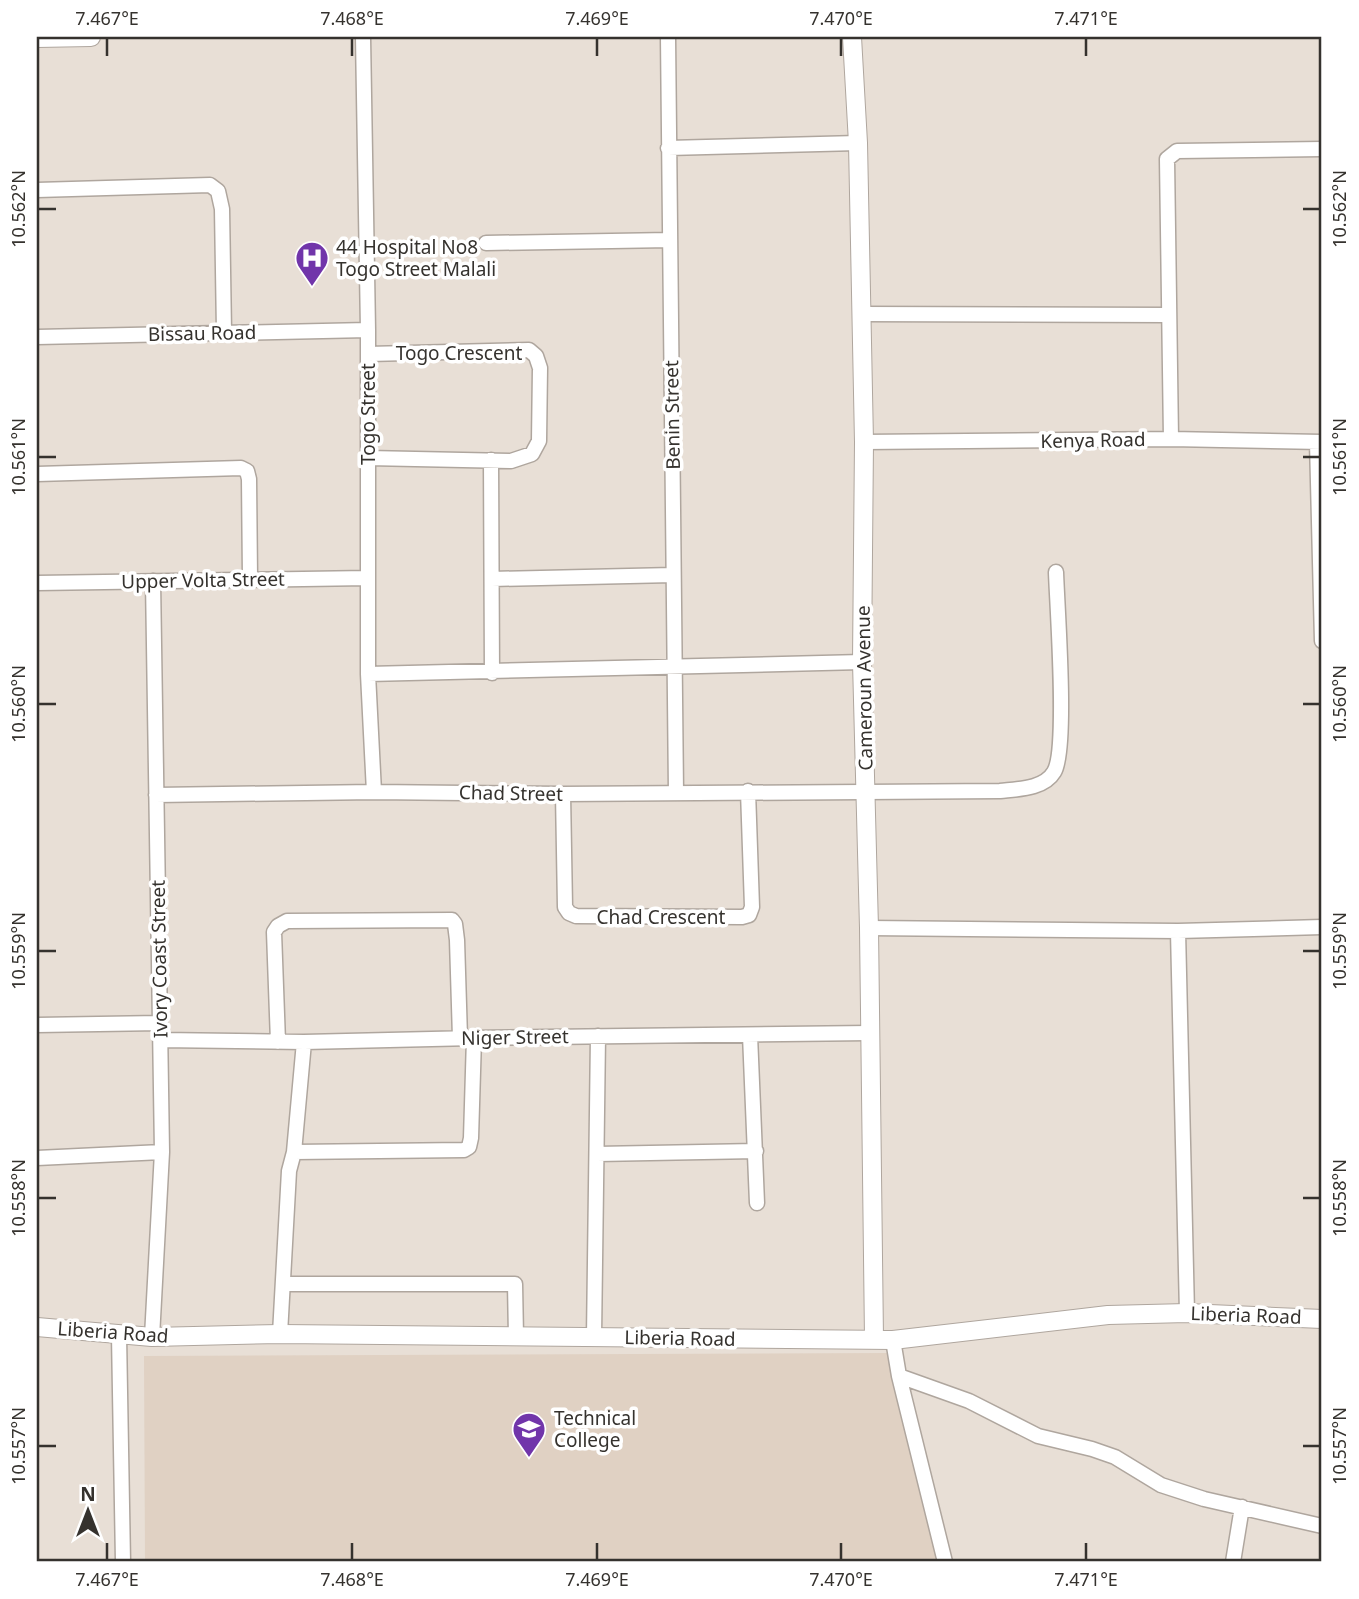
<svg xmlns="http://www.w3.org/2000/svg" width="1359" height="1599" font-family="'Noto Sans',sans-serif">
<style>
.built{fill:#e0d1c3}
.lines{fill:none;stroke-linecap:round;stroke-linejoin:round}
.minor-casing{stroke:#afa69e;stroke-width:17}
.tertiary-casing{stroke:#afa69e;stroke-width:20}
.minor{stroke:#fff;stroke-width:14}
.tertiary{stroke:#fff;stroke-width:18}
.ticks{fill:none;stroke:#35322e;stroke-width:2.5}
.labels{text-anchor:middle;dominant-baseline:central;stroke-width:7;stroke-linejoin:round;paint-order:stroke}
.poi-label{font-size:19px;fill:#35322e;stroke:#fff;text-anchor:start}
.street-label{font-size:19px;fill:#35322e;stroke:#fff}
.neatline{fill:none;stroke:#35322e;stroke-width:2.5}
.ticks-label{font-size:18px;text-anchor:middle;fill:#35322e}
</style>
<rect width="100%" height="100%" fill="#e8dfd6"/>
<path class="built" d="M887,1353L940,1562H145L144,1356Z"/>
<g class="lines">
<defs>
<path id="minor" d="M363,37L368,330V674L374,792
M668,37L676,793
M668,148L858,143
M37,190L210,185L218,191L222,209L224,332
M486,243L670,240
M861,314L1169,315
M37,337L368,330
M368,354L529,350L536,356L540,368L539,441L532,454L511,461L368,458
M1171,439L1167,159L1177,151L1322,149
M864,442L1171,439L1322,442
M1317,442L1322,641
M491,460L492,673
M37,474L241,468L247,471L249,479L250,578
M492,579L673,575
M37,583L368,578
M368,674L862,662
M563,794L565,907L569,913L576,916L742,917L749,915L752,907L748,791
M156,795L374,792L563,794L1000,791C1018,789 1044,789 1054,772C1068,750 1057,606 1056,572
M869,928L1178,931L1322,927
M1178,931L1187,1313
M37,1025L160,1023
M750,1035L757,1203
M161,1040L304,1042L474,1038L870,1033
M278,1042L274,932L278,926L287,921L452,920L455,924L457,940L460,1038
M294,1152L464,1150L469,1147L471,1138L474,1038
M597,1154L756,1151
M37,1158L162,1152
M284,1284H515L516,1337
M280,1334L289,1171L294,1152L304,1042
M119,1335L123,1562
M152,1337L162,1152L153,581
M594,1337L598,1036
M893,1340L899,1376L945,1562
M899,1376L969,1401L1038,1436L1092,1449L1115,1457L1161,1485L1204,1499L1322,1526
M1233,1562L1242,1507"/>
<path id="tertiary" d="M852,37L858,143L864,442L862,662L869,928L874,1339
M37,38L91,37
M37,1327L152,1337L280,1334L893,1340L1108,1315L1187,1313L1322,1319"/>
</defs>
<use href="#minor" class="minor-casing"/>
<use href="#tertiary" class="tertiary-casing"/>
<use href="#minor" class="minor"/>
<use href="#tertiary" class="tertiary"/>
</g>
<path class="ticks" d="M107,38V56M352,38V56M597,38V56M841,38V56M1086,38V56M38,209H56M1303,209H1320M38,457H56M1303,457H1320M38,704H56M1303,704H1320M38,951H56M1303,951H1320M38,1198H56M1303,1198H1320M38,1446H56M1303,1446H1320M107,1543V1560M352,1543V1560M597,1543V1560M841,1543V1560M1086,1543V1560"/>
<defs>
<symbol id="hospital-pin" viewBox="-11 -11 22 30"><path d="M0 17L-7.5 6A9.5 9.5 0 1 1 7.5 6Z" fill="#7135aa" stroke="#fff"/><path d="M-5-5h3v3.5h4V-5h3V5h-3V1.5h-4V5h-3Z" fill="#fff"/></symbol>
<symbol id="university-pin" viewBox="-11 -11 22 30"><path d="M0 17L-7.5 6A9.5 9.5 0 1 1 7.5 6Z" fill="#7135aa" stroke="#fff"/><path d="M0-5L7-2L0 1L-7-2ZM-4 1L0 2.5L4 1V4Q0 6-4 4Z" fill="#fff"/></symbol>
</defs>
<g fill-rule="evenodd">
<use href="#hospital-pin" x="293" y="239" width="38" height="52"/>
<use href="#university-pin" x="510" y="1410" width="38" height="52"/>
</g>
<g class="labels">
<g class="poi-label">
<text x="336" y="247">44 Hospital No8<tspan x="336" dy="22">Togo Street Malali</tspan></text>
<text x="554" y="1418">Technical<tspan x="554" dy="22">College</tspan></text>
</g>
<g class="street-label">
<text transform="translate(202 333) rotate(-1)">Bissau Road</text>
<text x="459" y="353">Togo Crescent</text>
<text transform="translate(368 414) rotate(-90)">Togo Street</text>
<text transform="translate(672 415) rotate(-91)">Benin Street</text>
<text transform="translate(1093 440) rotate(-1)">Kenya Road</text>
<text transform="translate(203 580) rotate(-1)">Upper Volta Street</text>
<text transform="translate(864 688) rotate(-91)">Cameroun Avenue</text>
<text transform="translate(511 793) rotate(1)">Chad Street</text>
<text x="661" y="917">Chad Crescent</text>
<text transform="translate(159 959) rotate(-91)">Ivory Coast Street</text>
<text transform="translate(515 1037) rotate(-1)">Niger Street</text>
<text transform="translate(1246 1315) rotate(2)">Liberia Road</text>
<text transform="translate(113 1332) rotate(4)">Liberia Road</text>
<text transform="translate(680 1338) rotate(1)">Liberia Road</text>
</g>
</g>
<rect width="1359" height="1599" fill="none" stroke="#ffffff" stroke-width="77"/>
<g transform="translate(88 1511)" stroke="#ffffff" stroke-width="5" paint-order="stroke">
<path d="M0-5L12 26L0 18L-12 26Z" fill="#35322e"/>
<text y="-10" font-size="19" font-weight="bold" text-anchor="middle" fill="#35322e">N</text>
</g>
<rect x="38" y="38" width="1282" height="1522" class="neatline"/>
<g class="ticks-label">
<text x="107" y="25">7.467°E</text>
<text x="352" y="25">7.468°E</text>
<text x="597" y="25">7.469°E</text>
<text x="841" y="25">7.470°E</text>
<text x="1086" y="25">7.471°E</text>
<text transform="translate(19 209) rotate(-90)" y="6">10.562°N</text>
<text transform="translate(1340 209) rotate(-90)" y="6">10.562°N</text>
<text transform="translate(19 457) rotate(-90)" y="6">10.561°N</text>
<text transform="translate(1340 457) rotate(-90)" y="6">10.561°N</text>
<text transform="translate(19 704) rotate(-90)" y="6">10.560°N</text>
<text transform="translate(1340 704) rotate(-90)" y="6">10.560°N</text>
<text transform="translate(19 951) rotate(-90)" y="6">10.559°N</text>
<text transform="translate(1340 951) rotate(-90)" y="6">10.559°N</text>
<text transform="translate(19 1198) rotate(-90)" y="6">10.558°N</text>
<text transform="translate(1340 1198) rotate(-90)" y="6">10.558°N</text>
<text transform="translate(19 1446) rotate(-90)" y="6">10.557°N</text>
<text transform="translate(1340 1446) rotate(-90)" y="6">10.557°N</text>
<text x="107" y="1586">7.467°E</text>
<text x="352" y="1586">7.468°E</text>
<text x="597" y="1586">7.469°E</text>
<text x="841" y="1586">7.470°E</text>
<text x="1086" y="1586">7.471°E</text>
</g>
</svg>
